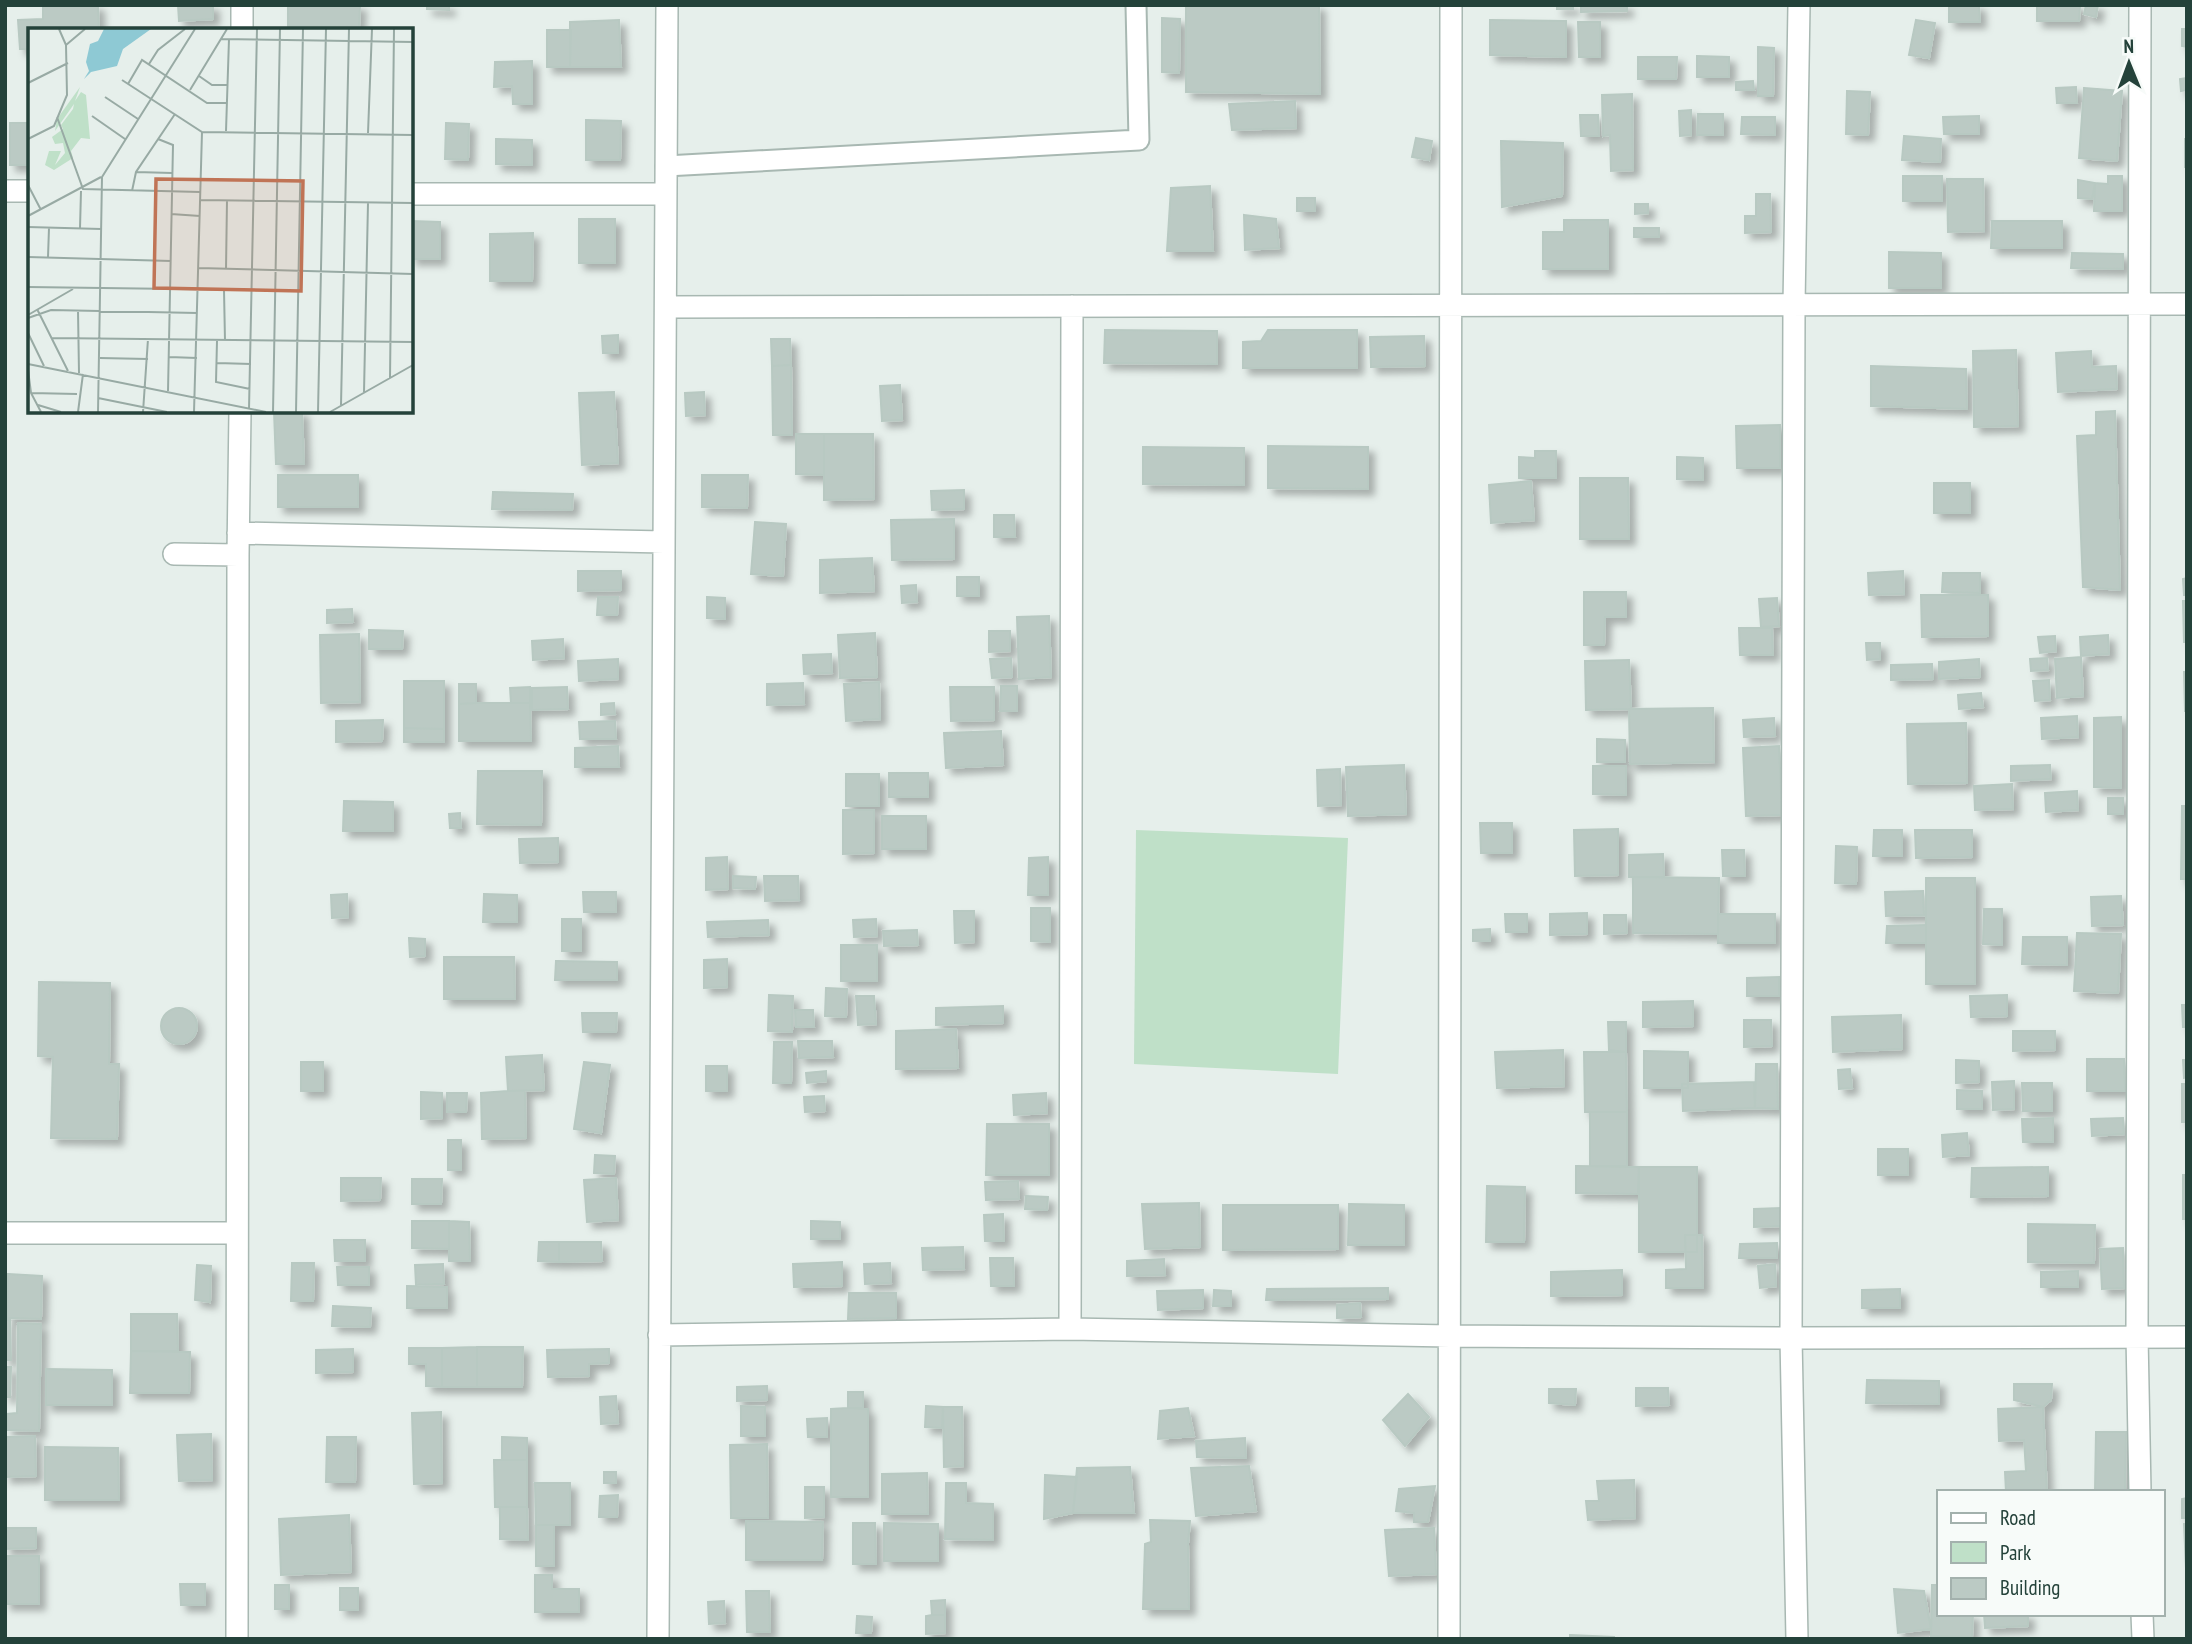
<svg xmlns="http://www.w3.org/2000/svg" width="2192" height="1644" font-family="'PT Sans Narrow',sans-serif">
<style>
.green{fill:#bfe0c8}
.building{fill:#bbcac4;stroke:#b8c9c2;stroke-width:2;filter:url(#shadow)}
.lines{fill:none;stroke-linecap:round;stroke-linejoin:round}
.service-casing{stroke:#a8b8b2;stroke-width:23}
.minor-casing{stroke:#a8b8b2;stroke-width:24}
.service{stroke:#fff;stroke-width:19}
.minor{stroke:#fff;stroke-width:21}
.inset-road{fill:none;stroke:#98aaa4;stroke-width:2}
.view{fill:#c07456;fill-opacity:0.15;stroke:#c07456;stroke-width:3.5}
.inset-edge{fill:none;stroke:#24423a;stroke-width:3.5}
</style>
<defs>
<filter id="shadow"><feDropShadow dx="6" dy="6" stdDeviation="3.5" flood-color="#0004"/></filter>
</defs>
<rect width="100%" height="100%" fill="#e6efeb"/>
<path class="green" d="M1136,830L1348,838L1338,1074L1134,1064Z"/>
<path class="building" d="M43,5H98L99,30H30V49H20L18,20L43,19Z
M178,5H213V19L179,21Z
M288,5H360L359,27L288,26Z
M427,5H449V10L427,9Z
M1186,5H1319L1320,94L1186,92Z
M1557,5H1573V9H1557Z
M1581,5H1627V11L1581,12Z
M1949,5H1979L1980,22H1949Z
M2037,5H2080L2079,21H2037Z
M2086,5H2098L2096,17L2084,14Z
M1162,18L1180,19L1179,73L1162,72Z
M619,20L621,67H570V22Z
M1490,20L1566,21V57L1490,55Z
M1916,20L1935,23L1929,58L1909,55Z
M1578,22H1600V57H1579Z
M311,27H349V30H311Z
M2182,29H2187V47L2182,46Z
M547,30H571L570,67H547Z
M1758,47L1774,48L1773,96H1758Z
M1697,56L1729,57V77H1697Z
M1638,57H1677L1676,79H1638Z
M532,61V104H513L512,86L494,87L495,62Z
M2187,78V90L2181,91L2180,79Z
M1753,81L1754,90H1736V82Z
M2076,87L2077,103H2057L2056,88Z
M2084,88L2122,91L2117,161L2079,158Z
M1847,91L1870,92L1868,135L1846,134Z
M1632,94L1633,170L1611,171L1610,135L1603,136L1602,95Z
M1295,101L1296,128L1232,130L1229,104Z
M1691,110V135L1680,136L1679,111Z
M1698,114H1723V135H1697Z
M1580,115H1598L1599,136H1581Z
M1979,116V134H1944L1943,117Z
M1742,117H1775V135L1741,134Z
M586,120L621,121L620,160H586Z
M10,123H30V165H10Z
M446,123L469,124L468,160L445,159Z
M1904,136L1941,139L1940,162L1902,160Z
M1416,138L1432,141L1429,160L1412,157Z
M496,139L532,140V165L496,164Z
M2185,139H2187V167H2185Z
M1501,141L1563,143L1562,196L1502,207Z
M1903,176H1942V201H1903Z
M2108,176H2122V211H2094L2095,183L2108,184Z
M1947,179H1983L1984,231L1948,232Z
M2078,180L2095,183L2092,199L2078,198Z
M1210,186L1213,251H1167L1171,188Z
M1756,194H1770L1771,232L1745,233V216H1756Z
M1297,198H1315V211H1297Z
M1635,204H1648V213L1635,214Z
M1244,215L1276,219L1279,248L1245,250Z
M579,219H615V263H579Z
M1564,220H1608V269H1543V232H1564Z
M411,221L440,222V259H411Z
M1992,221H2062V248H1991Z
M1634,228H1659V237H1634Z
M533,233L532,281H490V234Z
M1889,252L1941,253V288H1889Z
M2072,253L2123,254V269L2071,268Z
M1105,330L1217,331V364L1104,363Z
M1268,330H1357V368H1243V342L1261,341Z
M618,335V353H603L602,336Z
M1424,336L1425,366L1371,367L1370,337Z
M771,339H790L791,365L772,366Z
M2016,350L2018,426L1974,427L1973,351Z
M2091,351L2092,367L2116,366L2117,389L2058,392L2056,353Z
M791,365L792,435H773L772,366Z
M1871,366L1966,369L1967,409L1871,406Z
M900,385L902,420L882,421L880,386Z
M614,392L618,463L582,465L579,393Z
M704,392L705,415L686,416L685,393Z
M274,411H302L304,464H276Z
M2115,411L2120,590L2083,587L2077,436L2096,435V412Z
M1780,425V468H1737L1736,426Z
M796,434H824V475L796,474Z
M824,434H873L874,499L824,500Z
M1268,446L1368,447V489L1268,488Z
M1143,447L1244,448V485L1143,484Z
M1535,451H1556V478H1519V457L1535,458Z
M1677,457L1703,458V480L1677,479Z
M278,475H358V507H278Z
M702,475H748L747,508L702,507Z
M1580,478H1628L1629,539H1580Z
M1531,481L1534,520L1491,523L1489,485Z
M1934,483H1970V513H1934Z
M964,490V509L932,510L931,491Z
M493,492L573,494L572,510L492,509Z
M994,515H1014L1015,537H994Z
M954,519V559L892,560L891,520Z
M755,522L786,524L783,576L751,574Z
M872,558L874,591L820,593V560Z
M578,571H621V590L578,591Z
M1903,571L1904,594L1869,595L1868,573Z
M1943,573H1980V593L1942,592Z
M957,577H979V596H957Z
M2187,578V595H2184L2183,579Z
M916,585L917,602L902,603L901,586Z
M1584,592H1626V617H1605L1604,645H1584Z
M1921,595H1988V636L1922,637Z
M598,597H618L617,615H597Z
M707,597L725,598V619L707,618Z
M1777,598L1779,626L1761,627L1759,599Z
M2183,601H2187V642H2184Z
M352,609L353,622L327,623V610Z
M1049,616L1051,677L1019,679L1017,617Z
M1739,628H1772L1773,655H1740Z
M369,630L403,631L402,649H369Z
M989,631H1010V651L989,652Z
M875,633L877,677L840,678L838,635Z
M359,634L360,702L321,703L320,635Z
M2108,635L2109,654L2081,656L2080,637Z
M2055,636L2056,651L2040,653L2038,637Z
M563,639L564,658L533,660L532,641Z
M1866,643H1880V659L1867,660Z
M831,654L832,673L804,674L803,655Z
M2081,657L2083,696L2057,698L2055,659Z
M1011,658L1012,677L992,678L990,659Z
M2047,658L2048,670L2031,671L2030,659Z
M618,659V679L579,681L578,661Z
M1979,659L1980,677L1939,679V662Z
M1629,660L1631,709L1586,710L1585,661Z
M1932,664L1933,679L1891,680V665Z
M2184,672H2187V711H2185Z
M2049,680L2050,700L2035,701L2033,681Z
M404,681H444V729L404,728Z
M879,682L880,719L846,721L844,684Z
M803,683L804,704L767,705V684Z
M459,684H476V703L459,704Z
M1001,686H1017V711H1000Z
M530,687V703H511L510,688Z
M567,687L568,709L532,710V688Z
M950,687H994V720L951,721Z
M1981,693L1983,707L1959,709L1958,695Z
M476,703H530L531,741H459V704Z
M614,703L615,714L601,715V704Z
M1713,708L1714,762L1630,764L1629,709Z
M2077,716L2078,737L2042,739L2041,718Z
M2121,717V788L2094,787V718Z
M1774,718L1775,736L1744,737L1743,720Z
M383,720L382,741L336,742V721Z
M615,721L616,739H580L579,722Z
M1966,723L1967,783L1908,784L1907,724Z
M404,728L444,729V742H404Z
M1001,731L1003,765L946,768L944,733Z
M1597,739L1625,740V762H1597Z
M618,746L619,767H575V748Z
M1779,746L1782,815L1746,816L1743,748Z
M1404,765L1406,814L1348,816L1346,767Z
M2050,765L2051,779L2011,781V766Z
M1593,766H1626V795L1593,794Z
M1340,769L1341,805L1318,806L1317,770Z
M478,771H542L541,825L477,824Z
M889,773H928V797H889Z
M846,774H879V806H846Z
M2012,784L2013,809L1975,810L1974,786Z
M2077,791L2078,810L2046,812L2045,793Z
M2108,798H2123V814H2108Z
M344,801L393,802V831H343Z
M2182,806H2187V879H2181Z
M843,810H874V853L843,854Z
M460,813L461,828H450L449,814Z
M882,816H926V849H882Z
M1480,823H1512V853H1481Z
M1618,829V875L1575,876L1574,830Z
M1874,830H1902V856H1873Z
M1915,830H1972V857L1916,858Z
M558,838V862L520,863L519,839Z
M1836,846L1857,847L1856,884L1835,883Z
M1722,850H1744L1745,876H1723Z
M1663,854L1664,877H1629V855Z
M727,857L728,889L706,890V858Z
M1048,857V895H1028L1029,858Z
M733,876L756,877L755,889L733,888Z
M764,876H798L799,900L765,901Z
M1633,877L1719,878L1718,934L1633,933Z
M1926,878H1975V984H1926Z
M1923,891L1924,915L1886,916L1885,892Z
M583,892H616V912H584Z
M347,894L348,917L332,918L331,895Z
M484,894L517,895V922H483Z
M2121,896L2123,925L2092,926L2091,897Z
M1031,908H1050V942L1031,941Z
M1984,909H2002V945L1983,944Z
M954,911H974V942L955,943Z
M1587,913V934L1550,935V914Z
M1505,914H1527V932H1506Z
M1718,914H1775V943H1718Z
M1604,915H1626L1627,933L1604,934Z
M562,919H581V951H562Z
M876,919L877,936L854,937L853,920Z
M768,920L769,935L708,937L707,922Z
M1926,925V943H1886L1887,926Z
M1490,929V941H1473V930Z
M917,930L918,945L884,946L883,931Z
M2077,933L2121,934L2118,993L2074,991Z
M2023,937H2067V965L2022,964Z
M409,938L425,939V956L410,957Z
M841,945H877V981H841Z
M444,957H514L515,999H444Z
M727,959V987L704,988V960Z
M556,961L617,962V980H555Z
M1779,977V996H1747V978Z
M39,982L110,983L109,1064H119L117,1139L51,1138L53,1057L38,1056Z
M826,988L847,989L846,1017L825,1016Z
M769,995L793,996L792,1032L768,1031Z
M2007,995V1016L1971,1017L1970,996Z
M856,996H874L876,1024L858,1025Z
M1693,1001V1026L1643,1027V1002Z
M2182,1005H2187V1027H2183Z
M1003,1006V1023L936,1025V1008Z
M161 1026a18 18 0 1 1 36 0a18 18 0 1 1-36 0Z
M795,1010H813L814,1027H796Z
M582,1013H617L616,1032H583Z
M1901,1015L1902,1049L1833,1052L1832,1017Z
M1744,1020H1771L1772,1046L1744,1047Z
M1608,1022H1626V1052L1609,1050Z
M956,1029L958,1068L896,1069V1031Z
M2013,1031H2055V1050L2013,1051Z
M798,1041H832L833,1057L799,1058Z
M774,1042H792L791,1083H773Z
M1563,1050L1564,1086L1497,1088L1495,1052Z
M1644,1051L1688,1052V1088H1644Z
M1584,1052H1626L1627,1112H1585Z
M542,1055L544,1090L508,1091L506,1057Z
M2087,1059H2124L2125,1091H2087Z
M1956,1060L1979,1061V1082L1956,1083Z
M2183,1060H2187V1077L2184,1078Z
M301,1062H323V1091H301Z
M584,1062L610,1065L601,1133L574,1129Z
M1756,1064H1777L1778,1109L1755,1108Z
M706,1066H727V1091H706Z
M1850,1069L1852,1088L1839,1089L1838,1070Z
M826,1071V1081L807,1083L806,1073Z
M2014,1081V1109L1993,1110L1992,1082Z
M1754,1082L1755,1108L1683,1111L1682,1084Z
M2022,1083H2052V1111H2023Z
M2182,1084H2187V1122H2182Z
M1957,1090L1982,1091V1109H1957Z
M508,1091H525L526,1138L482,1139L481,1093Z
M421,1092L442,1093V1118L421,1119Z
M447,1093H467L466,1112H447Z
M1046,1093L1047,1113L1014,1115L1013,1095Z
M824,1096L825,1111L805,1112L804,1097Z
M1590,1112H1627V1166H1590Z
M2053,1118V1142H2023L2022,1119Z
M2123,1118L2124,1134L2092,1136L2091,1119Z
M987,1124H1049V1175H986Z
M1967,1133L1969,1155L1943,1157L1942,1135Z
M448,1140H461V1170H448Z
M1878,1149H1908V1175H1878Z
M595,1155L615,1156L614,1174L594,1173Z
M1576,1166L1639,1167L1638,1194L1576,1193Z
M1639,1167H1697V1252H1639Z
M2048,1167V1196L1971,1197L1972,1168Z
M2183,1175H2187V1219H2183Z
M341,1178H381L380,1200L341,1201Z
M616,1178L618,1220L587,1222L584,1180Z
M412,1179H442L441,1204H412Z
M1018,1181L1019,1199L986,1200L985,1182Z
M1487,1186L1525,1187L1524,1242H1486Z
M1026,1196L1048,1197L1047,1210L1025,1209Z
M1199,1203L1200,1247L1145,1249L1142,1204Z
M1349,1204L1404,1205V1245H1348Z
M1223,1205H1338V1249L1223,1250Z
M1781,1208V1226L1754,1227V1209Z
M1003,1214L1004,1241H985L984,1215Z
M412,1221H449V1249L412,1248Z
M449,1221L469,1222L470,1261H449Z
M811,1221L840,1222V1239H811Z
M2028,1224L2095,1225L2094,1263L2028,1262Z
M1685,1235H1702L1703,1288H1666V1270L1686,1269Z
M334,1240H365V1261H335Z
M539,1242H559V1262L538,1261Z
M559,1242H601L602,1261L559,1262Z
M1777,1243V1258H1739L1740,1244Z
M963,1247L964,1269L923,1270L922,1248Z
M2123,1248L2124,1288L2102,1289L2100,1249Z
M990,1258H1013L1014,1286H991Z
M1164,1259L1165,1275L1127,1276V1261Z
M842,1262V1286L794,1287L793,1264Z
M292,1263H314L313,1301H291Z
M890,1263L891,1283L865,1284L864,1264Z
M443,1264L444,1284L416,1285L415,1265Z
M1775,1264L1776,1286L1760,1288L1758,1266Z
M197,1265L211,1266L210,1302L195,1300Z
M337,1267H369V1285H338Z
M1622,1270V1295L1551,1296V1272Z
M2078,1271V1287H2041V1272Z
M8,1274L42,1276L41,1319L7,1318Z
M407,1286L447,1287V1308H407Z
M1388,1288V1299L1266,1300L1267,1289Z
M1900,1289V1308H1862V1290Z
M1203,1290V1308L1158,1310L1157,1291Z
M1214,1290L1231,1291V1306H1213Z
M849,1293H896V1318L848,1319Z
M1360,1303L1361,1317L1337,1318V1305Z
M333,1306L371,1308L370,1327L332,1326Z
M131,1314H177L178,1351H131Z
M5,1320H10L11,1360H5Z
M18,1323L41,1324L39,1431L7,1430V1414L17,1413Z
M477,1347V1387H442V1348Z
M477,1347H523L522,1387H477Z
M409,1348H442V1387L426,1386V1364H409Z
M353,1349V1372L316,1373V1350Z
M609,1349V1363L589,1364V1376L548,1377L547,1350Z
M131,1351L190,1352L189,1393H130Z
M5,1367H11L10,1397H5Z
M46,1369L112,1370V1405H46Z
M1867,1380L1939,1381V1404L1866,1403Z
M2014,1384H2052L2051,1400L2043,1407L2014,1400Z
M767,1386V1400L737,1401V1387Z
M1636,1388H1668L1669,1405L1636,1406Z
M1549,1389H1576L1575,1405L1549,1403Z
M848,1392H863V1408H848Z
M1408,1394L1429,1417L1405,1446L1383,1420Z
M616,1396L618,1423L601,1424L600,1397Z
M741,1406L765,1407V1436H741Z
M926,1406L943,1407L942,1428L925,1427Z
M943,1407H962L963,1466L944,1467Z
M2043,1407L2047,1492H2006L2005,1472L2026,1471L2024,1440L1999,1441L1998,1409Z
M848,1408L868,1409V1497H831V1409Z
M1188,1408L1194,1436L1158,1439L1160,1411Z
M441,1412L442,1483L414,1484L412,1413Z
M827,1418V1437H808L807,1419Z
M2096,1432H2126L2125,1492H2095Z
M211,1434L212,1480L179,1481L177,1435Z
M35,1436L36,1476L5,1477V1437Z
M327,1437H356L355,1482H326Z
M502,1437L527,1438V1460H502Z
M1245,1438L1246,1458L1197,1457L1196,1441Z
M767,1444L768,1518H731L730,1445Z
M45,1447L118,1448L119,1500H45Z
M494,1460H527V1507H495Z
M1249,1466L1256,1511L1196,1516L1191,1468Z
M1130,1467L1134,1513H1073L1077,1468Z
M604,1472H616V1483H604Z
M927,1473L928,1514H882V1474Z
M1045,1475L1077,1477L1073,1513L1044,1519Z
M1634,1480L1635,1518L1588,1520L1586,1501H1599L1597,1481Z
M535,1483H570V1525H536Z
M946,1483H966V1503L993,1504V1540L945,1539Z
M1435,1486L1428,1522H1414V1513L1396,1511L1399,1489Z
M805,1487H824V1517L805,1518Z
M618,1495L617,1517H599L600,1496Z
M2187,1498V1518H2182V1499Z
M500,1507H527L528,1540L500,1539Z
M349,1515L351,1572L281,1575L279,1519Z
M1150,1520L1190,1521L1188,1544L1189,1609H1143L1145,1544L1151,1542Z
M746,1521L823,1522L822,1560H746Z
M853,1523H875L876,1564H853Z
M884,1523L938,1524V1561H884Z
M2184,1524H2187V1591Z
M536,1525H554V1566H536Z
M5,1528H36V1548L5,1549Z
M1434,1528L1436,1574L1389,1576L1385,1530Z
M5,1556H39V1604H5Z
M535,1575H552V1589H579V1612H535Z
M180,1584H205V1605H181Z
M275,1585H289V1609H275Z
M1932,1585H1938V1614H1973L1972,1637L1931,1636Z
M340,1588H358V1610H340Z
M1894,1589L1924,1591L1931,1629L1898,1633Z
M746,1591H769L770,1632H747Z
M945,1600V1615H932L931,1601Z
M724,1601L725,1623L709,1624L708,1602Z
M1984,1614H2028V1626L1985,1628Z
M932,1615H945V1633L926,1634V1616Z
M857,1616L872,1617L871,1633H856Z
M1570,1635L1614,1637V1639H1570Z"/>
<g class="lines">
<defs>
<path id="service" d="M666,166L1139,140L1136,5"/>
<path id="minor" d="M242,5V30
M5,191H30
M411,194H666
M666,307L2187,304
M238,533L664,542
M174,554L238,555
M5,1233H236
M1070,1329L1072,306
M659,1335L1070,1329L1450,1336L1791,1338L2187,1337
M2140,1492L2137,1336L2140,5
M2142,1614L2143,1639
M237,1639L238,555L240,411
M658,1639L667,5
M1449,1639L1451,5
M1797,1639L1791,1338L1794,305L1799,5"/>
</defs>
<use href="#service" class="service-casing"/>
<use href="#minor" class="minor-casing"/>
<use href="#service" class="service"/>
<use href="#minor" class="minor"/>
</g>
<g transform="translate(28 28)">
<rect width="385" height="385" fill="#e6efeb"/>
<path d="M52,59L47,73L53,64L58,67L62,111L53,110L43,123L45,130L26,142L17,137L21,123H33L27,137L37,125L35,115L27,116L24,109L35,101L33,97L45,81L46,76L27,103L29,91Z" fill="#bfe0c8"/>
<path d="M76,1H123L95,21L89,38L63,44L56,51L61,43L58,34L62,16L70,13Z" fill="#8ec9d4"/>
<path class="inset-road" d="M193,11L385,14M38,17L57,1M121,36L130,22L157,1M171,48L184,57H200M94,52L174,104L385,107M0,55L40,35M100,56L114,32L179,75H199M162,62L199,1M77,69L110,91M64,88L97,111M29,89L55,161L172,164M198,103L201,11M340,105L344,1M0,111L26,98L39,67L38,17L31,1M130,111L145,117L140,363M108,144L144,145M0,157L13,182M104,163L108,144L147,86M172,172L385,175M143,186L172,188M0,188L73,149M0,199L73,201M52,200L53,163M0,229L143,233M20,229L21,200M171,240L385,246M198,241L199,172M0,259L223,262M196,262L197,313M9,281L40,343M50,283L51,345M0,287L45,261M0,290L23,282L169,285M0,305L16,338M24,310L385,314M189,313L188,354L222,361M141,329L169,330M72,330L120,331M189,335L223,336M0,336L238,384M0,342L3,365L13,384M362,351L366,1M336,364L340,175M3,365L49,366M70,370L139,384M10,377L33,384M313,377L321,1M221,381L229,1M50,384L55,346M70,384L74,149L167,1M115,384L120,311M166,384L174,104M245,384L252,1M268,384L275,1M290,384L298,1M302,384L385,337"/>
<path class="view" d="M128,151L275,153L273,263L126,260Z"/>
<rect width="385" height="385" class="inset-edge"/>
</g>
<rect width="2192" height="1644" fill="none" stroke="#24423a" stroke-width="14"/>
<rect x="1937" y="1490" width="228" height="126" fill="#f7fbf9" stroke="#a3b1ad" stroke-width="2"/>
<rect x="1951" y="1513" width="35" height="10" fill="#ffffff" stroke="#a3b1ad" stroke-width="2"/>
<text x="2000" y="1525" font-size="21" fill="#24423a">Road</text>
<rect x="1951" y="1542" width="35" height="21" fill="#bfe0c8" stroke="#a3b1ad" stroke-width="2"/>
<text x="2000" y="1560" font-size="21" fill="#24423a">Park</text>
<rect x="1951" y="1578" width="35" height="21" fill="#bbcac4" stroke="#a3b1ad" stroke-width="2"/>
<text x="2000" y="1595" font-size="21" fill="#24423a">Building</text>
<g transform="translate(2129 63) rotate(359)" stroke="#f7fbf9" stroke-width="5" paint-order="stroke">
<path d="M0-5L12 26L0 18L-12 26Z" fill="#24423a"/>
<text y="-10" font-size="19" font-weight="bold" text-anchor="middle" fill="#24423a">N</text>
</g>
</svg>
